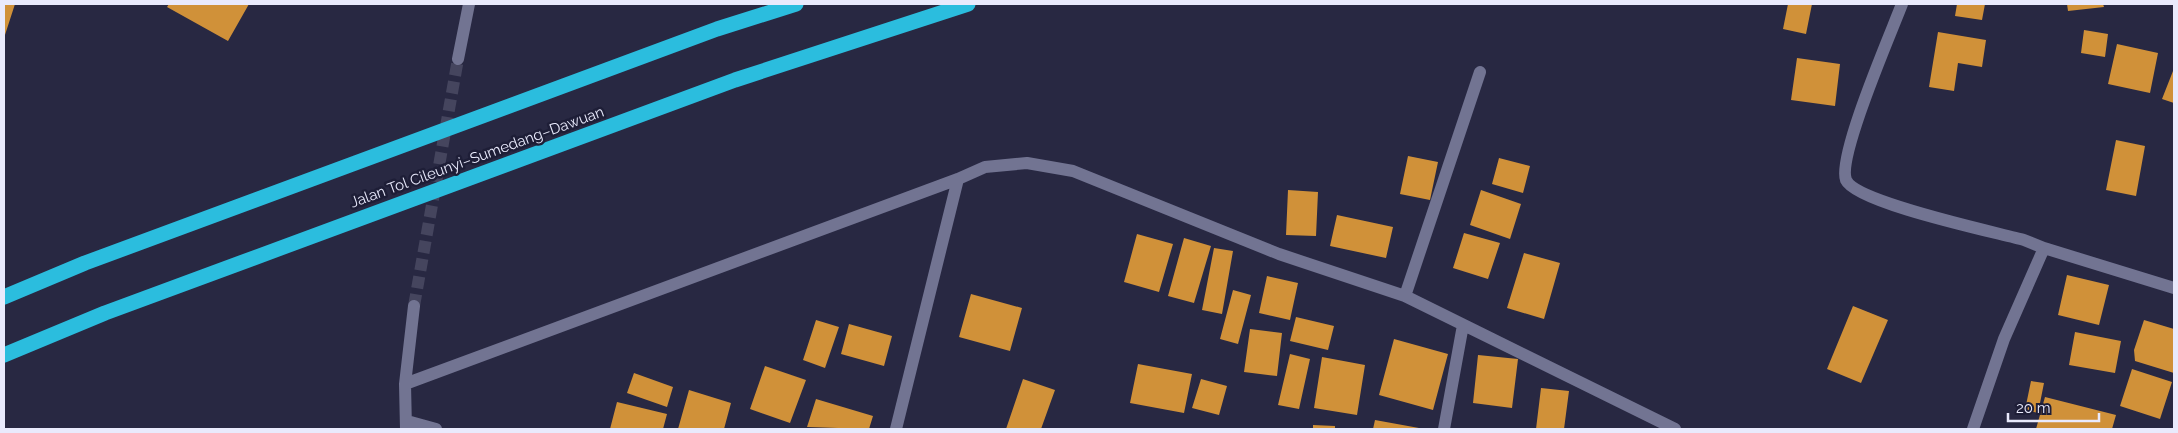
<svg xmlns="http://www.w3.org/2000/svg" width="2178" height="433" font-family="Raleway,sans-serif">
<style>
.building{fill:#d09139}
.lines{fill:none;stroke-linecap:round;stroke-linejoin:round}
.minor-tunnel{stroke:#45455e;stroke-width:12;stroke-dasharray:12 6;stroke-linecap:butt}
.minor{stroke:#727492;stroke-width:12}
.highway{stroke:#2bbdde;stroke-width:15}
.labels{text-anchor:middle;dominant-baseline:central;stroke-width:5;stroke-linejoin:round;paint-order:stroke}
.street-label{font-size:15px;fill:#e9eafc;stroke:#1e1e37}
</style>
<rect width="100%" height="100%" fill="#282842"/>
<path class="building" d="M4,4H15L4,38Z
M169,4H249L228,41L167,7Z
M1788,4H1812L1806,34L1783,29Z
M1957,4H1985L1982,20L1955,16Z
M2067,4H2103L2104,7L2068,11Z
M2084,30L2108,34L2105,57L2081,53Z
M1938,32L1986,40L1982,67L1958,63L1954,91L1929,87Z
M2117,44L2158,53L2150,93L2108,84Z
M1797,58L1840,64L1835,106L1791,100Z
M2173,71L2174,72V103L2162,99Z
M2116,140L2145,146L2136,196L2106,190Z
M1408,156L1438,162L1430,200L1400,194Z
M1499,158L1530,166L1523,193L1492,184Z
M1288,190L1318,192L1316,236L1286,235Z
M1481,190L1521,204L1510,239L1470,225Z
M1337,215L1393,227L1386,258L1330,246Z
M1464,233L1500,243L1488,279L1453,268Z
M1137,234L1173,244L1159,292L1124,282Z
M1184,238L1211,246L1194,303L1168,296Z
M1214,248L1233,251L1222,314L1202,310Z
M1524,253L1560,263L1544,319L1507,308Z
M2067,275L2109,285L2099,325L2058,315Z
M1267,276L1298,283L1290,320L1259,313Z
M1233,290L1251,295L1238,344L1220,339Z
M971,294L1022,308L1010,351L959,337Z
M1853,306L1888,320L1861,383L1827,369Z
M1296,317L1334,326L1328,350L1290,341Z
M816,320L839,327L825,368L803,360Z
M2144,320L2174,329V373L2135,361L2134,350Z
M849,324L892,336L884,366L841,354Z
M1250,329L1282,333L1277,376L1244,372Z
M2075,332L2121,341L2115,373L2069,365Z
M1394,339L1448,354L1433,410L1379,395Z
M1290,354L1310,359L1299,409L1278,405Z
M1478,355L1518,359L1512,408L1473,403Z
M1322,357L1365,365L1357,415L1314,408Z
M1138,364L1192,374L1184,413L1130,403Z
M765,366L806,380L790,423L750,409Z
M2132,369L2172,382L2160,419L2120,406Z
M634,373L673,387L667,407L627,393Z
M1023,379L1055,390L1041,429H1006Z
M1201,379L1227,386L1219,415L1192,408Z
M2031,381L2044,383L2038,413L2025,410Z
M1541,388L1569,391L1564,429H1536Z
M689,390L731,403L724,429H678Z
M2045,397L2116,415L2112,429H2036Z
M816,399L873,416L869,429L807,427Z
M617,402L667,414L663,429H610Z
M1375,420L1419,428V429H1373Z
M1313,425L1335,426V429H1313Z"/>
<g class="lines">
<path class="minor-tunnel" d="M414,306L458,59"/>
<path class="minor" d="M1902,4C1891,33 1837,157 1846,180C1856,203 1995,232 2024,240L2044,248
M458,59L469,4
M1405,296L1480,72
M405,384L958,179L985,167L1027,163L1073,171L1279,254L1405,296L1675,429
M407,421L436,429
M406,429L405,384L414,306
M896,429L958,179
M1444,429L1463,325
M1973,429L2004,339L2044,248L2174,288"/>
<path class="highway" d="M4,297L85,263L717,29L796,4
M4,355L105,313L735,80L968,4"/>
</g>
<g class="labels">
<g class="street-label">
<text transform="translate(477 157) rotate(-20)">Jalan Tol Cileunyi–Sumedang–Dawuan</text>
</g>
</g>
<rect width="2178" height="433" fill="none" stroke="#e9eafc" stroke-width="10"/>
<path d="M2008 413v8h91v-8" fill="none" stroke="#e9eafc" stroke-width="2.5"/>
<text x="2016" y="413" font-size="15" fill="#e9eafc" stroke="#1e1e37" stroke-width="4" paint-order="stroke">20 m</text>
</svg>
